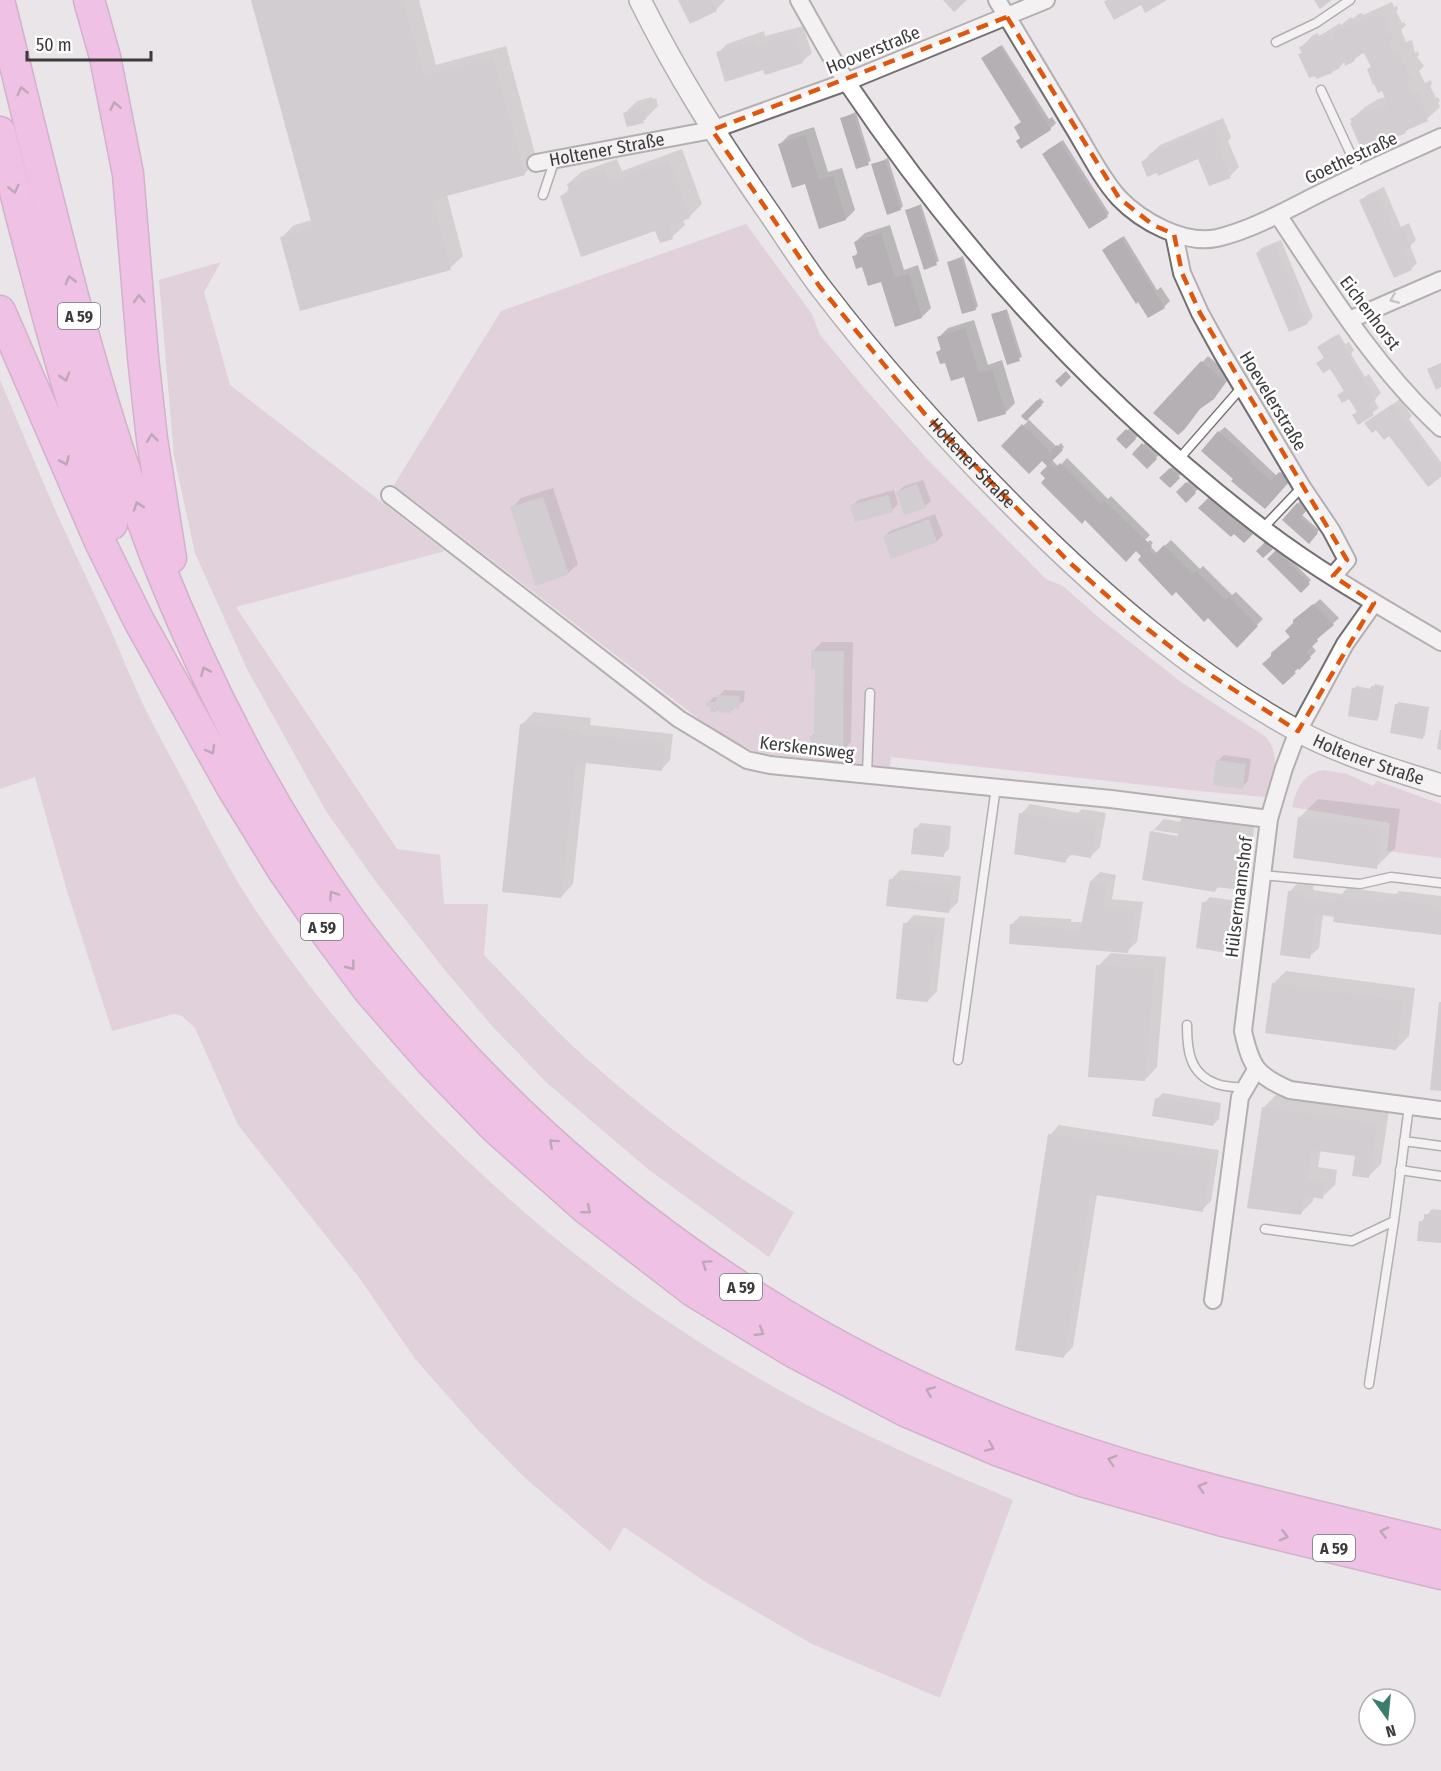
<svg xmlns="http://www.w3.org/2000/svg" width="1441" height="1771" font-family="'Fira Sans Condensed',sans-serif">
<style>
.green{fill:#d5b8cd}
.shadow{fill:#0003;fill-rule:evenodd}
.building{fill:#b4b0b3}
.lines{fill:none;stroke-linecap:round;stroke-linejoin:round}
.service-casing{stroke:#736f71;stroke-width:11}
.minor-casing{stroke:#736f71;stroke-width:20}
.tertiary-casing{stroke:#736f71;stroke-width:24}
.motorway-casing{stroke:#b574a6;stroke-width:33}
.service{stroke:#fff;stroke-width:8}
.minor{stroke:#fff;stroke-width:16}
.tertiary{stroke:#fff;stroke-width:21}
.motorway{stroke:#f694e0;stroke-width:30}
.oneway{stroke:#865e7d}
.oneway2{stroke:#9e9c9d}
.marked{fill:none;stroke:#df570e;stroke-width:4.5;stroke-dasharray:12 8;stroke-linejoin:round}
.labels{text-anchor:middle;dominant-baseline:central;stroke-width:5;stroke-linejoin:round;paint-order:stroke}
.shield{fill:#fff;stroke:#767576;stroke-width:1.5}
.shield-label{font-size:16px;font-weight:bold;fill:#3c3a3b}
.street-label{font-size:18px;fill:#3c3a3b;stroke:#fff}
</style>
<rect width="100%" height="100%" fill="#e9e5e8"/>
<path class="green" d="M746,224L812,314L820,335L866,390L927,459L1046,579L1063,586L1098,617L1181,682L1266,737C1282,757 1273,774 1265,797L1199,791L891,757L890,767L761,754L721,736L394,485L501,311Z
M221,262L204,292L230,385L445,551L236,607L397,849L440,855L444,904H488L484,955C518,990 551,1027 587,1059C651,1116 721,1168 794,1212L769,1257L649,1170L547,1083L493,1027L444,969L376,882L326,811L247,669L195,553L174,456L159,280Z
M0,380C21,428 40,477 62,525C77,558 93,591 108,624C117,643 124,663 133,682C147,716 166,748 183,780C207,827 231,874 260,917C395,1116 582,1283 792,1397C864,1436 939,1468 1013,1500L940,1698L812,1644L707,1583L624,1527L610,1551L524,1477L477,1429L416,1360L358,1276L238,1125L195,1028L182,1016L174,1014L112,1031L67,891L35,777L0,789Z
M1324,770L1347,774L1373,786L1377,781L1441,804V858L1387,851L1390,823L1292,807C1297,788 1303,773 1324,770Z"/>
<path class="shadow" d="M252,0H419L436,65L506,46L537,161L524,174L447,195L463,256L450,268L281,238L294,225L312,220Z
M679,0H725L716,10Z
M1392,2L1394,7L1397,6L1398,9L1396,11L1402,23L1404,22L1406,25L1401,30L1406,42L1412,40L1415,53L1418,51L1419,55L1417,57L1424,66L1419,71L1425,83L1431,80L1432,84L1430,86L1436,98L1438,97L1440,101L1438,103L1440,107L1427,119L1410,127L1405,132L1353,122L1352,119L1365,107L1378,99L1386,97L1365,51L1354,60L1345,61L1340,67L1300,55L1303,52L1301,47L1313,35L1318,33L1319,36L1340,23L1341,25L1348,19L1352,17L1353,19L1358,14L1362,13L1363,15Z
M803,26L812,53L802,62L764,68L718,53L727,44L764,31L765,36Z
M1002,45L1049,119L1052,117L1056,123L1050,129L1022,137L1016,127L1022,121L985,56Z
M652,97L653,99L656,98L658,106L643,121L625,113L637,101Z
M856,112L871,161L857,167L842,118Z
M1223,118L1231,137L1228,141L1239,167L1230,176L1199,157L1142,162L1160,145Z
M814,127L828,172L842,168L855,210L846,219L806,182L780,144L789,135Z
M1063,140L1109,213L1107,216L1046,151Z
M682,149L702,204L689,217L683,219L685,225L672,237L656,229L562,196L570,188L568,184L581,172L617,159L622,171Z
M888,158L903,206L900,209L873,165Z
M1384,187L1401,227L1409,223L1416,240L1410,246L1417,263L1411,269L1361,201L1367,195Z
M921,204L939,261L925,268L907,210Z
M890,225L904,270L918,265L931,308L922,317L854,257L858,252L855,242L865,233Z
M1124,236L1157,290L1161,287L1170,301L1164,307L1106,247Z
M1281,240L1313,317L1307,323L1257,253L1263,247Z
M963,256L978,306L975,309L949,262Z
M1007,309L1022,357L1008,363L993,315Z
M974,320L988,365L1002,360L1015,403L1005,413L938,352L942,348L939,337L948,328Z
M1339,334L1345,344L1349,342L1354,350L1351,354L1365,377L1369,374L1381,393L1374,400L1379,408L1358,423V411L1349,397L1339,395L1345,389L1331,367L1318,363L1324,357L1321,345Z
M1208,356L1231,376L1219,391L1155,413Z
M1040,398L1044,402L1027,418L1057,447L1061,443L1064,447L1052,460L1059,467L1067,458L1108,499L1111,496L1150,535L1126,559L1047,478L1052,453L1050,451L1029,472L1003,446L1028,421L1023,416Z
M1400,399L1412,416L1409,419L1441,462V475L1391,436L1372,418Z
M1225,427L1277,476L1283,470L1292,478L1265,507L1219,432Z
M1130,428L1138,436L1126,447L1118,439Z
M1146,442L1159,455L1147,467L1134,454Z
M1173,466L1181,474L1170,486L1162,478Z
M923,480L931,501L925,506L898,492L904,486Z
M1189,481L1198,489L1186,501L1178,492Z
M553,488L578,564L568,573L512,508L521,498Z
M894,490L898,504L892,510L852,506L858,500Z
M1212,496L1254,530L1244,541L1200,508Z
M1300,501L1307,508L1302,515L1319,530L1309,542L1284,520Z
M935,514L943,535L937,541L884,537L890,531Z
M1150,540L1153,543L1150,546L1157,553L1171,540L1200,569L1203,566L1232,595L1236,592L1263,619L1237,645L1208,615L1139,551Z
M1280,549L1311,580L1301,591L1269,559Z
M1320,599L1339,618L1311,645L1316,651L1283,683L1280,646L1292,637L1295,621Z
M822,642H853L851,742L842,751L811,737L816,732L817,668L813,651Z
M1375,684L1384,686L1379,717L1377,720L1354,689L1356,686L1372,689Z
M724,690L745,691L744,701L730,711L721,706L716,711L708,703L714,697H718Z
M1399,702L1429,707L1425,735L1422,737L1397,704Z
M534,712L591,718L590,725L673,734L670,760L661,770L586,762L573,884L561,897L521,725Z
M1224,755L1251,759L1248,781L1242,787L1218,761Z
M1318,799L1400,809L1395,848L1376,867L1299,818Z
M1030,804L1078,813L1082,809L1106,813L1100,847L1091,856L1073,853L1065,861L1021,814Z
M1192,809L1245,815L1254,827L1249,879L1240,889L1219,886L1215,891L1152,832L1164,819L1182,822L1183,819ZM1154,830L1180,834V837L1153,833Z
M921,823L951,826L949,849L943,855L915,829Z
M900,870L961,876L958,902L949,911L891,880Z
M1100,872L1116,875L1112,899L1143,902L1137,942L1127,951L1011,925L1020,916L1071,919V922H1083L1091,881Z
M1299,882L1314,884L1313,890L1342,894L1347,888L1396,894L1399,891L1441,896V934L1323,914L1319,948L1309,957L1289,892Z
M1210,897L1239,901L1233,945L1227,951L1204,903Z
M914,915L945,918L937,991L928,1001L905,924Z
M1111,953L1166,957L1157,1067L1145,1080L1098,966Z
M1286,971L1415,988L1409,1036L1396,1049L1273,984Z
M1163,1093L1221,1103L1219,1119L1213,1125L1157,1099Z
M1276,1095L1389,1111L1381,1164L1368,1177L1357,1155L1321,1149L1318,1167L1337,1170L1335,1185L1322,1197L1314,1196L1313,1201L1300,1214L1263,1108Z
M1059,1125L1219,1150L1211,1201L1202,1210L1097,1194L1073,1347L1064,1356L1050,1135Z
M1432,1209L1441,1210V1242L1421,1222Z"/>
<path class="building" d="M251,0H403L424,76L493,57L525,175L432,200L451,270L300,311L280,237L313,228Z
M678,0H712L717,11L690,24Z
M943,0H967L954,12Z
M1107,0H1167L1145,13L1141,5L1114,20L1104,2Z
M1314,0H1332L1320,9Z
M1379,13L1382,19L1384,17L1387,23L1384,24L1389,35L1391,34L1394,39L1388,42L1394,54L1400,51L1402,64L1405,63L1407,69L1405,70L1413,80L1407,83L1412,94L1418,92L1421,98L1418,99L1423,110L1426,109L1428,115L1426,116L1428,121L1405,131L1406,133L1394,138L1393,136L1362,151L1350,123L1352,122L1350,119L1365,110L1366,112L1375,107L1376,111L1388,106L1382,91L1378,93L1374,84L1373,85L1367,69L1371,67L1364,53L1353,58L1355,61L1345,66L1344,62L1339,65L1340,68L1332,72V73L1316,79L1315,76L1309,78L1298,54L1302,53L1299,47L1305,45L1306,47L1316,39L1317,42L1327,34L1330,40L1336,37L1333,31L1339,29L1340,31L1345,29L1343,27L1349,24L1350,27Z
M794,34L803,63L765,75L763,70L725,82L716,52L755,40L756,44Z
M1000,46L1051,130L1021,149L1016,141L1020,138L1014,127L1021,122L981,58Z
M640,108L641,111L643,110L646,120H643L644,123L627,127L623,113Z
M854,114L869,165L856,169L840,118Z
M1214,126L1223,148L1219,150L1231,178L1209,186L1198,159L1158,176L1157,173L1147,177L1141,162L1150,158L1149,154Z
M805,135L819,180L833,176L846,220L819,229L805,184L792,188L778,144Z
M1060,142L1108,217L1089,229L1042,154Z
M885,160L901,210L887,215L871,164Z
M669,161L690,218L669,226L673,239L660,243L655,231L581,257L560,196L570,193L567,184L605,170L609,182Z
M1378,192L1395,232L1403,228L1411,247L1404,250L1412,270L1394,278L1359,200Z
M919,206L937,265L924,270L905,210Z
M881,233L895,278L909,274L922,318L895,327L881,282L868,286L862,267L856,269L852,256L858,255L854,242Z
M1121,238L1165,308L1148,318L1138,302L1136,304L1102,250Z
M1275,245L1308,324L1289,332L1256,253Z
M961,258L976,310L962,314L947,262Z
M1005,310L1020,361L1007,365L991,314Z
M965,328L979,373L992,369L1006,414L978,422L964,377L951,381L945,363L940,364L936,352L941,350L937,337Z
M1336,335L1376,400L1368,405L1374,415L1358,425L1352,415L1357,412L1349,399L1342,403L1337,395L1344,391L1330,369L1323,373L1316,363L1324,358L1317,347Z
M1201,361L1226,382L1214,399L1200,409L1184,430L1178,435L1153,413Z
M1441,363V387L1436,390L1427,369Z
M1066,371L1071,377L1061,387L1055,381Z
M1037,400L1042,405L1026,421L1021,416Z
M1393,404L1441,468V477L1428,487L1389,436L1384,440L1376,430L1372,433L1364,423Z
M1022,424L1050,452L1057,445L1063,450L1050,463L1055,468L1060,463L1101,504L1104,501L1152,546L1149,550L1154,555L1164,545L1193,574L1196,571L1225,600L1229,597L1258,626L1237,648L1208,618L1204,622L1176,592L1172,596L1138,560L1141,556L1136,551L1126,562L1085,520L1082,524L1041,483L1045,478L1040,473L1047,466L1042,461L1029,474L1001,446Z
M1126,429L1136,439L1126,449L1116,439Z
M1218,431L1251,460L1249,462L1271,481L1279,472L1290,481L1265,509L1231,481L1233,479L1201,451Z
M1142,443L1157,459L1147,469L1132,454Z
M1170,468L1180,478L1170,488L1159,478Z
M1186,482L1196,493L1186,503L1176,492Z
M917,484L926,508L904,515L896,492Z
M888,495L893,512L855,522L850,505Z
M543,497L569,574L536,586L510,507Z
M1208,498L1253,534L1244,543L1234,534L1231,537L1198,508Z
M1297,503L1306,511L1300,518L1318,533L1309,544L1282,520Z
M929,519L937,542L891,559L883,536Z
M1265,542L1273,549L1263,558L1256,551Z
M1276,550L1310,584L1301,593L1267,559Z
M1313,604L1334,625L1317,639L1318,641L1306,652L1311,658L1299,670L1298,668L1294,672L1296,673L1283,685L1262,664L1271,656V653L1290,637L1285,631L1293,623V620Z
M811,651H844L843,753L810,752V736H814L815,669H811Z
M1371,686L1383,688L1377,721L1348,716L1352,688L1370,691Z
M717,695L740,696L739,709L731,708V713L719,712V708H717L716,712H710V707H706V702H716Z
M1395,704L1428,709L1423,739L1390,733Z
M520,724L579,731V734L665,743L662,771L576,762L561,898L502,892Z
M1440,730H1441V750L1437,749Z
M1216,760L1246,764L1243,789L1213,785Z
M1019,813L1071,822V818L1097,822L1091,858L1067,854L1066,863L1014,854Z
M1298,817L1382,828L1377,869L1293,858Z
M1181,818L1236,824L1246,836L1240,890L1216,887L1215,892L1142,880L1150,831L1178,836Z
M914,828L946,832L944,857L911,854Z
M889,879L952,885L949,913L886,906Z
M1090,881L1107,884L1103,908L1135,910L1128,953L1009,944L1010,924L1063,927L1062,930L1080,931Z
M1288,891L1305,893V899L1336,903L1337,897L1387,903L1388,900L1432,905V909L1441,910V935L1333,922L1334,917L1316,914L1310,959L1280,955Z
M1202,902L1234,906L1228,953L1196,948Z
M903,923L936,926L928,1002L896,999Z
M1096,965L1154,969L1145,1081L1088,1077Z
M1272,983L1403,1001L1396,1050L1265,1033Z
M1439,1002H1441V1091L1430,1090Z
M1155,1098L1216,1108L1213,1126L1152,1116Z
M1262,1107L1377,1124L1369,1178L1352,1176L1355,1156L1311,1150L1307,1180L1325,1182L1323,1199L1304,1196L1301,1215L1247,1208Z
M1048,1134L1211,1159L1203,1212L1090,1194L1064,1358L1015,1350Z
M1424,1214L1441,1216V1243L1417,1241L1419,1221L1424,1222Z"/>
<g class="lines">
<defs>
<path id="service" d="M1276,42L1316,23L1350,0
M1321,90L1360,174
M543,195L555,159
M1179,459L1242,387
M1263,528L1302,487
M867,774L870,693
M1261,875L1360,884L1391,877L1441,883
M1187,1025C1187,1050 1189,1074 1217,1084C1225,1087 1237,1087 1245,1088
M958,1060L996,787
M1404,1141L1441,1146
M1400,1170L1441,1176
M1265,1229L1352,1241L1394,1221L1409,1106
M1369,1384L1394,1221"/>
<g id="minor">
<path d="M799,0C815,28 830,57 848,84C962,253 1100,403 1262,528C1318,571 1380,606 1441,642"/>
<path d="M997,0C1022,42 1047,83 1072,125C1087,149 1100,177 1119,198C1141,221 1184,245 1217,238C1259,228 1298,203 1337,185C1371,168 1406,153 1441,137"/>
<path id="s1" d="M536,163L712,130L846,82L1046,0"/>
<path d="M1278,215C1327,289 1375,367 1441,428"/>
<path d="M1174,234L1182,273L1200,313L1222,353L1302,487L1331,530L1347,560L1333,576"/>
<path d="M1349,320L1441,280"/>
<path d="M390,495L679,719L747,760L770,765L1111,799L1269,819"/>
<path d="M1374,603L1345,644L1298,731L1284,768L1269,819L1243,1031C1251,1067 1256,1075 1290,1090L1441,1110"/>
<path d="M1213,1300L1240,1097L1256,1070"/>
</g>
<g id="tertiary">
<path id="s2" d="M640,0C677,75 718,139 765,207C784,234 801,262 821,288C882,368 949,442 1020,513C1103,596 1192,673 1296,730C1341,755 1392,769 1441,785"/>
</g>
<path id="motorway" d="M89,0L105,57L128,174L143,357L152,439L171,558
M0,4C46,189 87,377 155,555C205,682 269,806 348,917C370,948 395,978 420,1007C576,1189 777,1333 1001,1422C1143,1478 1293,1510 1441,1546
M0,132C33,264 67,396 112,524
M0,311L100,542L139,621L231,786L282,869L329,937L369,991L432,1063L496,1129L585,1208L694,1292L793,1352L905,1411L999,1451L1082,1481L1227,1522L1441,1574"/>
</defs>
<use href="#service" class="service-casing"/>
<use href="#minor" class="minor-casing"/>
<use href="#tertiary" class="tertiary-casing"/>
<use href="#motorway" class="motorway-casing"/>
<use href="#service" class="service"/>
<use href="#minor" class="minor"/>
<use href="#tertiary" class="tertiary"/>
<use href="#motorway" class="motorway"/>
</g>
<defs><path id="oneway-chevron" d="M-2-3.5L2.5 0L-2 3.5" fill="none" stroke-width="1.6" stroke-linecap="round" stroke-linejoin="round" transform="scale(1.5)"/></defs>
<g class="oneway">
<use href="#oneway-chevron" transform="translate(22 91) rotate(-104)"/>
<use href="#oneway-chevron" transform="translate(115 106) rotate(-102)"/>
<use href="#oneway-chevron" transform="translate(14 189) rotate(76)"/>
<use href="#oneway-chevron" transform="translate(70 280) rotate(-105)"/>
<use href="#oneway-chevron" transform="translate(139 299) rotate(-94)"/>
<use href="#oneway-chevron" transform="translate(65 377) rotate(73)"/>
<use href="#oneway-chevron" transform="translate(152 438) rotate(-97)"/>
<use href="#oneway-chevron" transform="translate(65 461) rotate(66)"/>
<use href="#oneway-chevron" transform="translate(138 506) rotate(-109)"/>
<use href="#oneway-chevron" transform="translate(205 671) rotate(-114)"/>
<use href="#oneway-chevron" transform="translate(211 750) rotate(61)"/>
<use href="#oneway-chevron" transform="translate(333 895) rotate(-124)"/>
<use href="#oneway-chevron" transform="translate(351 966) rotate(53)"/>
<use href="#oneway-chevron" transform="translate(553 1143) rotate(-138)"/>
<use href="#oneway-chevron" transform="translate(587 1210) rotate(39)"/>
<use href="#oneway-chevron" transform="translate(706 1264) rotate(-145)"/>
<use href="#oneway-chevron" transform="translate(760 1332) rotate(31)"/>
<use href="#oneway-chevron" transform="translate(930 1391) rotate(-157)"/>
<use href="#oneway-chevron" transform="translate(990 1447) rotate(23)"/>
<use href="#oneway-chevron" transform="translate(1112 1460) rotate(-163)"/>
<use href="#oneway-chevron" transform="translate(1202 1487) rotate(-164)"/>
<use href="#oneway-chevron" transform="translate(1384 1532) rotate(-166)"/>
<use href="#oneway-chevron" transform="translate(1284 1536) rotate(14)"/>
</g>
<use class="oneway2" href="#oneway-chevron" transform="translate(1394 299) rotate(157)"/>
<path d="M0 0H1441V1771H0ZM1007,17L1119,198L1153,225L1174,234L1182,273L1200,313L1347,560L1333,576L1374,603L1298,731L1189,661L1128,614L1070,563L924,413L820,287L712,130Z" fill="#e9e5e8" fill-opacity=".55" fill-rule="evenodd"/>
<path class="marked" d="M1007,17L1119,198L1153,225L1174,234L1182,273L1200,313L1347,560L1333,576L1374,603L1298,731L1189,661L1128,614L1070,563L924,413L820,287L712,130Z"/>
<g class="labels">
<g class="shield">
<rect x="58" y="303" width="42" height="26" rx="4.5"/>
<rect x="301" y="914" width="42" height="26" rx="4.5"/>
<rect x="720" y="1274" width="42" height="26" rx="4.5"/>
<rect x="1313" y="1535" width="42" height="26" rx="4.5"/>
</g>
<g class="shield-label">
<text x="79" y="316">A 59</text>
<text x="322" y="927">A 59</text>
<text x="741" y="1287">A 59</text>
<text x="1334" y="1548">A 59</text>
</g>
<g class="street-label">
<text transform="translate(873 50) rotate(-22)">Hooverstraße</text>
<text stroke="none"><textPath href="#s1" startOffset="72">Holtener Straße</textPath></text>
<text transform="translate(1351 158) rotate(-25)">Goethestraße</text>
<text transform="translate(1370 313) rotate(53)">Eichenhorst</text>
<text transform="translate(1273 401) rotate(59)">Hoevelerstraße</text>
<text stroke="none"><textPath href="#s2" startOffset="572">Holtener Straße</textPath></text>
<text transform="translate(807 748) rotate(7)">Kerskensweg</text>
<text stroke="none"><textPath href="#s2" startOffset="1072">Holtener Straße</textPath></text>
<text transform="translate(1239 897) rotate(-83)">Hülsermannshof</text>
</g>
</g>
<g transform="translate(1387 1717) rotate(165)"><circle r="28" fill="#ffffff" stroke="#b1b0b1" stroke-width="1.5"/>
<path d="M0-4.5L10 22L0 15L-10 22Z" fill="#3d7d6d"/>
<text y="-9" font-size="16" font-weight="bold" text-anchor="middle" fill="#3c3a3b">N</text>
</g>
<path d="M27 51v9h124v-9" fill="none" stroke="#3c3a3b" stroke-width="3"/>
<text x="36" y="51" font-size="18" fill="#3c3a3b" stroke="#ffffff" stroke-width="4.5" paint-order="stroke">50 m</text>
</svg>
